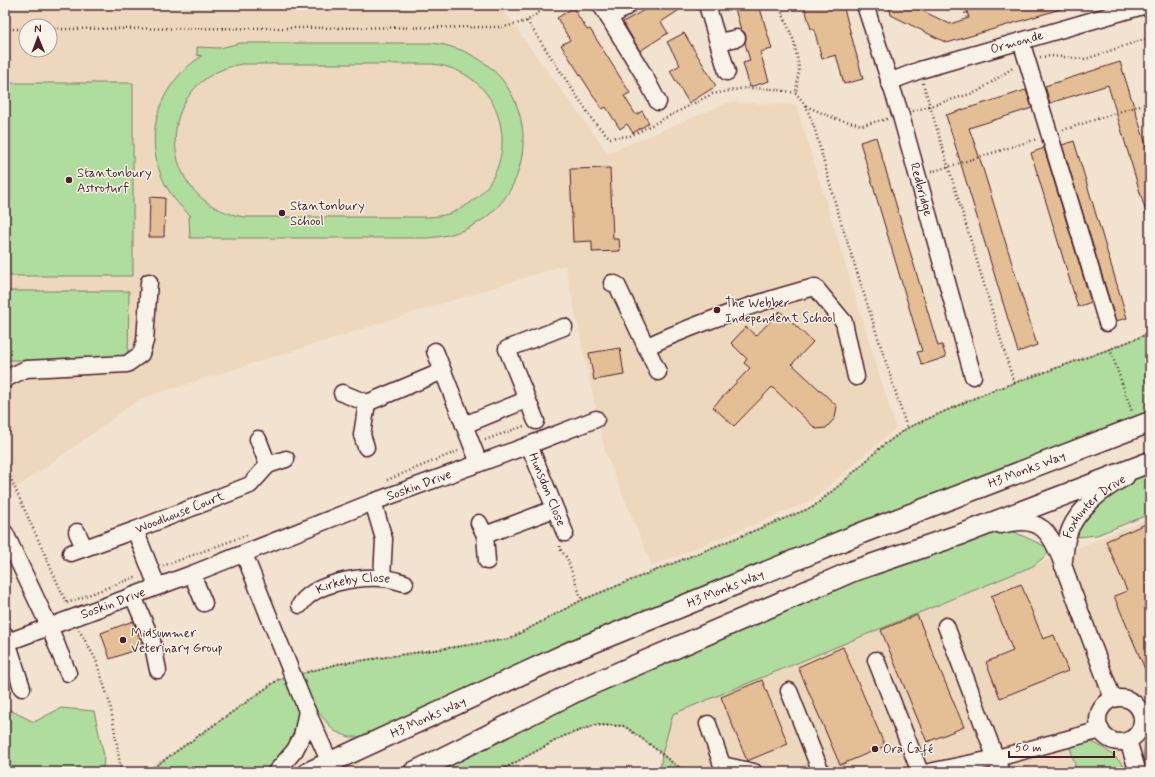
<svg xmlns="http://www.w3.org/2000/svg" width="1155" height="777" font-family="Mynerve,sans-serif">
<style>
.built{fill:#edd8be;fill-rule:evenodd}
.green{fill:#aedd9d;stroke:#7c7e64;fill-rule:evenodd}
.building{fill:#e4bf95;stroke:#4a1f2b}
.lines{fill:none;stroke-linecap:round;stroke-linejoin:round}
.minor-casing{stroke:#4a1f2b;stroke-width:19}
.major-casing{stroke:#4a1f2b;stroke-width:23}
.path{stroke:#4a1f2b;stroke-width:2.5;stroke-dasharray:1 3;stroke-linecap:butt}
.minor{stroke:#f7f3e8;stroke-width:16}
.major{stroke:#f7f3e8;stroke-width:20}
.poi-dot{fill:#4a1f2b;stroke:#f7f3e8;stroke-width:1.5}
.labels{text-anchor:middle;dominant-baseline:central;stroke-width:3;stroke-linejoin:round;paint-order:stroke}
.street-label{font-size:13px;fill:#4a1f2b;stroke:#f7f3e8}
.poi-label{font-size:13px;fill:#4a1f2b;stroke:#f7f3e8;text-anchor:start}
</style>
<rect width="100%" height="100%" fill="#f1e3cf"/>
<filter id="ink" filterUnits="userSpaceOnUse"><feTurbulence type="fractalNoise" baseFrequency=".025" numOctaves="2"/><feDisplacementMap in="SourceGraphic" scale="8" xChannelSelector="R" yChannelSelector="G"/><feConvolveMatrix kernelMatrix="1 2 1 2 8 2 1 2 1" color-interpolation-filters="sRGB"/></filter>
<g filter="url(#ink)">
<path class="built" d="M5,5H499L608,153L730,102L796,105L896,428L811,501L652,566L605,452L565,265L140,399L22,484L5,494ZM26,26H50V50H26Z
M1150,518V772H688L674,764L662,754L672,714Z"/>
<path class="green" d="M240,43H433C556,59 552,229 428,238H190L189,217L191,216C138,172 143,93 202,56L197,55V47L220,48ZM242,64H432C511,72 529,177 456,211C448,215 439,216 430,217H245C154,204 151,79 242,64Z
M5,83H133V276H5Z
M5,291H129L128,361L5,360Z
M1150,333V422L366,737H349L334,731L313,706L294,694L299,714L302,736L276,772H147L278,680L338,664L509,639L582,600L813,507L842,483L881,447L907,428L986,393L1110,349Z
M1150,464V514L1097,535L1078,537V528L1087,513Z
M1010,530L1053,550L1033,566L673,714L662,754L674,764L688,772H660L662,754L648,743L624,726L596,725L564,736L498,772H414L965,533Z
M5,706L6,708L34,722L61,708L94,711L104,756L103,772H5Z
M1150,732V772H1147C1141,759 1144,744 1150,732Z
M1068,740C1074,740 1081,740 1087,741C1101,743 1121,761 1129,772H1077Z"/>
<path class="building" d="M653,5H687L661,22L668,33L640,51L623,22Z
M734,5H759L772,49L760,52L769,81L750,87L743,63L750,61L745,43L746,36L744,32L741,30Z
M804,5H843L863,79L844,84L836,55L822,59L814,29H811Z
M889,5H910L950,24L969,18L965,5H1064V8L947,43L891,15Z
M573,8L587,30L590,29L630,93L624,96L636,115L642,111L649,123L633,133L627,124L620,129L606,107L602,109L561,45L570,40L557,18Z
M684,33L716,86L689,103L670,71L680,65L667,42Z
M1120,62L1150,158V216H1147L1108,85L1050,103L1045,86Z
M1026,90L1032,108L969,128L980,159L1037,345L1018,352L946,115Z
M876,137L938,346L942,345L946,357L922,365L917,352L922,351L860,142Z
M1074,141L1127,318L1116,321L1062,145Z
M1044,148L1091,302L1078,307L1031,153Z
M610,168L613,239H619L620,251L592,252V241L573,242L570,169Z
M150,197L165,198L164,237H149Z
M780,311L813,342L792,364L837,406L835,418L826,428L816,429L772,387L734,426L713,407L750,368L744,363L747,359L731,343L746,327L756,336Z
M620,348L624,375L594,380L589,353Z
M1150,522V681L1114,596L1127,591L1106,541Z
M1021,584L1043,639L1054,635L1068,671L1000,698L986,662L1013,651L991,596Z
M917,615L964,727L927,742L881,630Z
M133,621L143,647L110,659L101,633Z
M843,647L885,746L840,765L798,667Z
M762,680L788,744L747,761L721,697Z"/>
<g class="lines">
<defs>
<g id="minor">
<path d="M601,5L644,75L658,102"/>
<path d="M707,5L727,72"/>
<path id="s1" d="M865,5L901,116L973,376"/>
<path d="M609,18L629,5"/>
<path d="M1021,41L1107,323"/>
<path d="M719,42L737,38"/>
<path id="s2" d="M889,82L920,70L1146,5"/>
<path d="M612,283L617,285L658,372"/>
<path d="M646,347C666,337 687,329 708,321C743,308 779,296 815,287L844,322L856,377"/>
<path d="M435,351L479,463"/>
<path d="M5,380L9,377L26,369L127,364L141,354L145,341L149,282"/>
<path d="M342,393L367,403L362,435L366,447"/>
<path d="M367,403L443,371"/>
<path d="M536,421L507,349L564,327"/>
<path d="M464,425L526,400"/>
<path d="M258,439L268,465"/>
<path id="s3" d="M529,445L565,533"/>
<path d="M373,502L384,539L382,578"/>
<path d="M479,523L485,535L487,561"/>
<path d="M1001,525C1015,522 1031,519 1043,529C1057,541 1067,577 1074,595C1087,629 1100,664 1113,699"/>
<path d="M135,530L157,586"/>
<path d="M77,532L84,547"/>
<path d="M5,533L49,626L68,673"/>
<path d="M485,535L554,509"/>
<path id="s4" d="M71,553L135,530L250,485L268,465L286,459"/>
<path d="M244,554L307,711L334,772"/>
<path id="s5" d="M1063,566C1065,556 1065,545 1068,535C1075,510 1104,489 1126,477"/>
<path d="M192,574L204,603"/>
<path d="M133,596L152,641L158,670"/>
<path id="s6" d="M300,605C314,583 356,577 380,578C389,578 397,581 405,583"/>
<path d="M946,626L1001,772"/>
<path d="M5,635L22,688"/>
<path id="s7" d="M5,643L192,574L373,502L529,445L596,419"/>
<path d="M876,660L920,772"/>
<path d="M789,691L821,772"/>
<circle cx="1120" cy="720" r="22"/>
<path d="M708,724L722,765L754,772"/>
<path d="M1128,741L1138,772"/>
<path d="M276,772L295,750L302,736L307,711"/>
<path d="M929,772L997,758L1101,730"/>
</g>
<g id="major">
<path id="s8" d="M309,772L570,652L864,532L1150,422"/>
<path d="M414,772L583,688L853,571L965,533L1150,462"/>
</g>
</defs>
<use href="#minor" class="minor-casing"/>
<use href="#major" class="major-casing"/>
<path class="path" d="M779,5L794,41L799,68L796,93
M963,5L967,19
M527,21L594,122L610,138L630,136L634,134L712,94L745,88L774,89L796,93L806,106L815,130L838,213L907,428
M5,29H26
M50,29L504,27L527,21L549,5
M1040,57L1051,56L1086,59L1150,37
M923,83L1014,383
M806,106L836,119L862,125L887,119
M913,111L977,92L1014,67
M1063,130L1150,102
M931,172L1037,139
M1110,349L1132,412
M485,440L524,426
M5,466L67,604
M387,480L458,451
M560,546V549L567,558L582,600
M163,566L247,535
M67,603L138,576
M79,630L96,660L110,704L117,744L121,772
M307,672L338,664L509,639L582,600L813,507L842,483L881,447L907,428L986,393L1110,349L1150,333
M147,772L279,679
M498,772L564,736L596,725L624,726L648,743L674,764L688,772"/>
<use href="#minor" class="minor"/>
<use href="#major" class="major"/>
</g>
</g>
<g class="poi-dot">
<circle cx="69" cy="180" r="4"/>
<circle cx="282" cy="213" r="4"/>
<circle cx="717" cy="310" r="4"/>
<circle cx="123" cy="640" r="4"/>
<circle cx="875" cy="749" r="4"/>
</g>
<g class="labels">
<g class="street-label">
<text stroke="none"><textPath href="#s2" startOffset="134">Ormonde</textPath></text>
<text stroke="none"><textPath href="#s1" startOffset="193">Redbridge</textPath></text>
<text stroke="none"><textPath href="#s8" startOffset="779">H3 Monks Way</textPath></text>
<text stroke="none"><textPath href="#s7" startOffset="443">Soskin Drive</textPath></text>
<text stroke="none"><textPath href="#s3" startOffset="48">Hunsdon Close</textPath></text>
<text stroke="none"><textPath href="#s5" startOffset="71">Foxhunter Drive</textPath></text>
<text stroke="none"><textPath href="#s4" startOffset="116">Woodhouse Court</textPath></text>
<text stroke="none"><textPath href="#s6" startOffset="60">Kirkeby Close</textPath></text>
<text stroke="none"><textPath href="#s8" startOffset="455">H3 Monks Way</textPath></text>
<text stroke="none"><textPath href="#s7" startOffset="115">Soskin Drive</textPath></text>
<text stroke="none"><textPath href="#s8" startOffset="131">H3 Monks Way</textPath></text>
</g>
<g class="poi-label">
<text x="77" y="173">Stantonbury<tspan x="77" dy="15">Astroturf</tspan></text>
<text x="290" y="206">Stantonbury<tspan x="290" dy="15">School</tspan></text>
<text x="725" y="303">The Webber<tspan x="725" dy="15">Independent School</tspan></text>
<text x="131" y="633">Midsummer<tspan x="131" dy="15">Veterinary Group</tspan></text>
<text x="883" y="749">Ora Café</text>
</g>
</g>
<rect width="1155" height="777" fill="none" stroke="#f7f3e8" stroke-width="20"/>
<rect x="10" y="10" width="1135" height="757" fill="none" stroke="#4a1f2b" stroke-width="1.5" filter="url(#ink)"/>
<g transform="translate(38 38) rotate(359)"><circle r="19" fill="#f7f3e8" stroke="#b29e9c"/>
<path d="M0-3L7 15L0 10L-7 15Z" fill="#4a1f2b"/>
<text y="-6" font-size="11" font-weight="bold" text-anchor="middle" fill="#4a1f2b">N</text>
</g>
<path d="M1009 751v6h105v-6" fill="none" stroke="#4a1f2b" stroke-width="2"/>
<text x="1015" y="751" font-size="12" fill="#4a1f2b" stroke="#f7f3e8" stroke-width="3" paint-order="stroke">50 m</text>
</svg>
